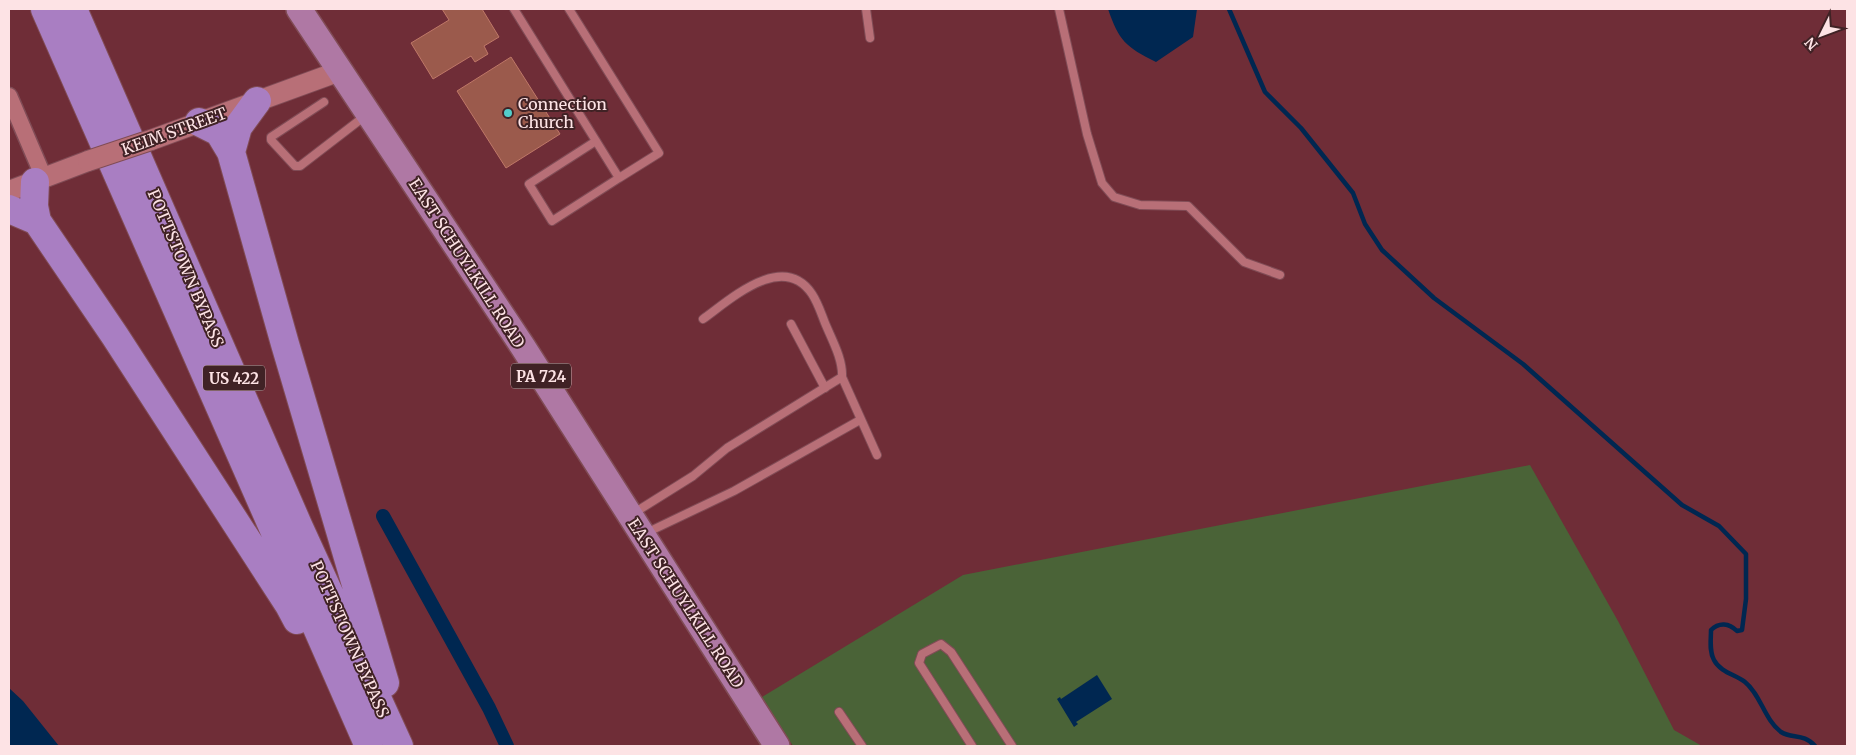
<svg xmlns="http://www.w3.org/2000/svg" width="1856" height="755" font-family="Merriweather,serif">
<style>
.green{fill:#4a6337}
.water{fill:#002751}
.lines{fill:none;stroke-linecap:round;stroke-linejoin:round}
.stream{stroke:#002751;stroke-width:4.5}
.canal{stroke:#002751;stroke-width:14}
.building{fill:#9b5a4c;stroke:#bf7868}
.service-casing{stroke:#804c56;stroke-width:10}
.minor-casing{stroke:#804c56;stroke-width:19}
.tertiary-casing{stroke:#804c56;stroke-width:22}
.primary-casing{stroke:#804c56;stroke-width:28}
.motorway-casing{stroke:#804c56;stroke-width:30}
.service{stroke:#b86f77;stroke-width:8}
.minor{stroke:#b86f77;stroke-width:16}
.tertiary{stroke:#b86f77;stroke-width:20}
.primary{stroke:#af78a4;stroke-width:25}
.motorway{stroke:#a97ec2;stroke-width:28}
.tertiary-bridge-casing{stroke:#804c56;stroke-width:22;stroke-linecap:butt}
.tertiary-bridge{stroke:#b86f77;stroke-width:20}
.poi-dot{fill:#53cdca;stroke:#402225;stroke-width:2}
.labels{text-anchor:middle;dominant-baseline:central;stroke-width:4;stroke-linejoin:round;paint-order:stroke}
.shield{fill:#402225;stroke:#c4a9ab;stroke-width:1}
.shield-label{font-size:15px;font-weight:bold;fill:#fde3e5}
.poi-label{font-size:16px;fill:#fde3e5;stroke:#402225;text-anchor:start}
.street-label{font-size:16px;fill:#fde3e5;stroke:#402225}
</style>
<rect width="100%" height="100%" fill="#6f2d37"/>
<path class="green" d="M1530,465L1618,621L1674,730L1702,746H793L762,697L963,575Z"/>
<path class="water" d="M1108,9H1197L1193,37L1156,62C1126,47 1119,41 1108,9Z
M1097,675L1112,699L1076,722L1078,724L1074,727L1057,699L1060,697L1061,699Z
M9,688L23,701L59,746H9Z"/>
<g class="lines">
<path class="stream" d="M1229,9L1265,92L1301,128L1353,193L1365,224L1382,250L1434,298L1523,364L1682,505L1719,526L1746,554V599L1742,630L1737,631C1729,623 1719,622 1711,630C1711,640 1709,651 1714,660C1720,672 1736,675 1745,682C1761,695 1764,719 1781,732C1792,739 1804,733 1815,746"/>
<path class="canal" d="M383,516L489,708L507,746"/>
</g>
<path class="building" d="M442,9H482L499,37L484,46L488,54L475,62L471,56L433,79L411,43L449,20Z
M511,57L560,134L506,168L457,91Z"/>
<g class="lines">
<defs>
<path id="service" d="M514,9L619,178L659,153L569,9
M866,9L870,38
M1059,9L1087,134L1102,183L1114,197L1140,205L1188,206L1244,262L1280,275
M324,102L271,137V140L295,166H300L365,116
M596,141L529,184L552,221L619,178
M703,319C731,299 783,251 812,294C818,303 821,313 825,323C832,340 843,359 842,377
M791,324L825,388
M634,513L693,476L727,448L842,377L877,455
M646,533L734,491L860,420
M839,712L862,746
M972,746L919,663L922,654L941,644L951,652L1012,746"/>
<path id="minor" d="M9,96L44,178"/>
<path id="tertiary" d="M151,140L340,71
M9,191L88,161"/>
<path id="primary" d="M299,9L523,347L777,746"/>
<path id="motorway" d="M45,9L369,746
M73,9L298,525L399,746
M199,122L219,132L231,152L285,344L385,683
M231,152L238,127L257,101
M35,182L34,206L37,221L115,336L289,605L297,620
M9,209L37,221"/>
</defs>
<use href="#service" class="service-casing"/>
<use href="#minor" class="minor-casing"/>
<use href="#tertiary" class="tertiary-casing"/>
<use href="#primary" class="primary-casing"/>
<use href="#motorway" class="motorway-casing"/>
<use href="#service" class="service"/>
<use href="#minor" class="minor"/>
<use href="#tertiary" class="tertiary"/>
<use href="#primary" class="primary"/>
<use href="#motorway" class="motorway"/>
<defs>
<path id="tertiary-bridge" d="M88,161L151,140"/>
</defs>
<use href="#tertiary-bridge" class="tertiary-bridge-casing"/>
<use href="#tertiary-bridge" class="tertiary-bridge"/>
</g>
<circle class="poi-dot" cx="508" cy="113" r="5"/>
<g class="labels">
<g class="shield">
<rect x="511" y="363.5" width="60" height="25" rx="4"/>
<rect x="203" y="365.5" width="62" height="25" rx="4"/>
</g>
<g class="shield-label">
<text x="541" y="376">PA 724</text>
<text x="234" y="378">US 422</text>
</g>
<g class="poi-label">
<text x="518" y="104">Connection<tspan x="518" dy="18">Church</tspan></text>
</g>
<g class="street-label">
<text transform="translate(174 131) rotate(-20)">KEIM STREET</text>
<text transform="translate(467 263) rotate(57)">EAST SCHUYLKILL ROAD</text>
<text transform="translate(186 268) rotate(67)">POTTSTOWN BYPASS</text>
<text transform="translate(686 603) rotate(57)">EAST SCHUYLKILL ROAD</text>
<text transform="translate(350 639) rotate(66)">POTTSTOWN BYPASS</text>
</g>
</g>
<rect width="1856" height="755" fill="none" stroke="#fde3e5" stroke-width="20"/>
<g transform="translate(1821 35) rotate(228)" stroke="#402225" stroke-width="4" paint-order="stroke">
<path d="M0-4L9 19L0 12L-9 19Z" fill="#fde3e5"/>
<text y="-8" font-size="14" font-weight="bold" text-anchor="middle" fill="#fde3e5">N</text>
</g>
</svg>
